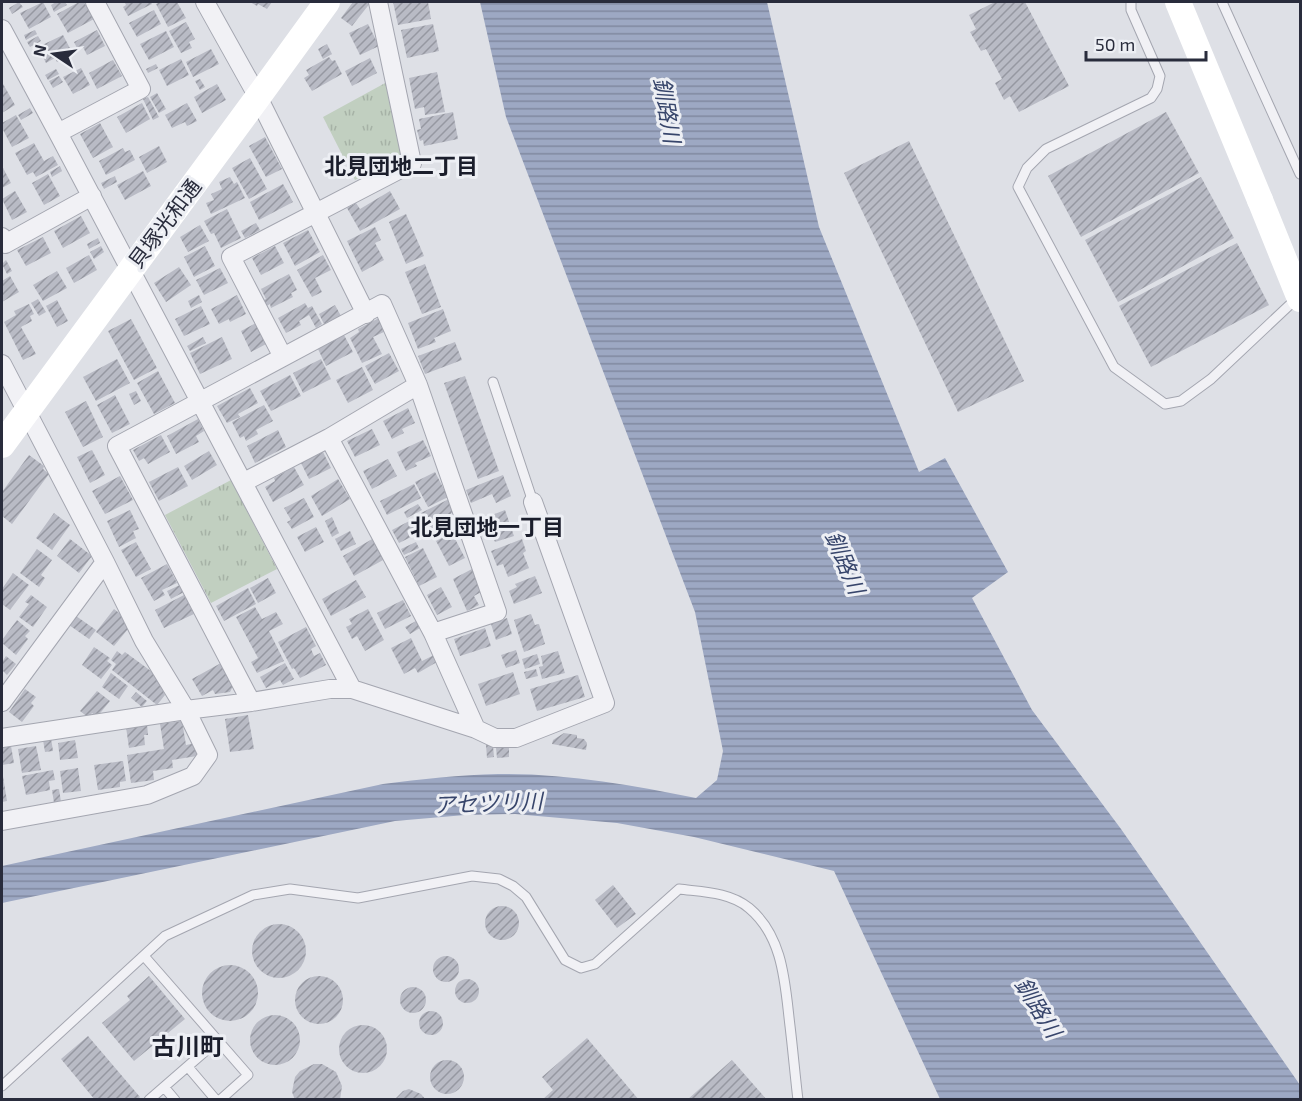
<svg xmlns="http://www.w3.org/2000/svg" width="1302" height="1101" font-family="'Exo 2','Noto Sans JP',sans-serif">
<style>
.park{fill:url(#park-tufts)}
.water{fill:url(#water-rules)}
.building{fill:url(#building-hatch)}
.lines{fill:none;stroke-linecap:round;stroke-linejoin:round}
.lane-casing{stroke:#a4a6b0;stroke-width:11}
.street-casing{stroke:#a4a6b0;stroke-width:20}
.lane{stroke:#f1f1f5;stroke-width:9}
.street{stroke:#f1f1f5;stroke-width:18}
.secondary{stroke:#fff;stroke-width:26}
.secondary-bridge{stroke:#fff;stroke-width:26}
.labels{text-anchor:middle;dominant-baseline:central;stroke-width:6;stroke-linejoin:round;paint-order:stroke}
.street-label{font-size:21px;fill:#292c3c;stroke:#edeff4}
.water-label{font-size:22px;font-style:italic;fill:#37456b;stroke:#edeff4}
.neighbourhood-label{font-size:22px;font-weight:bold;fill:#1b1e2c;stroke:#edeff4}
.quarter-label{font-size:24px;font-weight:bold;fill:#1b1e2c;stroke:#edeff4}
</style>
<defs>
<pattern id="park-tufts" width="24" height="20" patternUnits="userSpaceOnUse" patternTransform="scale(1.5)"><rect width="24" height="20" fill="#c1cfc0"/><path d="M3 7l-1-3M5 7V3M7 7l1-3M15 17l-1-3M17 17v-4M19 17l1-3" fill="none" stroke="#a6b2a6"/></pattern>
<pattern id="water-rules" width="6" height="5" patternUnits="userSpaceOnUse" patternTransform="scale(1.5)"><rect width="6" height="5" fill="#9da8c3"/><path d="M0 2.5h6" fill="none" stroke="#8089a0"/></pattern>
<pattern id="building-hatch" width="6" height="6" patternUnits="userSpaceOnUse" patternTransform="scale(1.5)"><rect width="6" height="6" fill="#b9bbc5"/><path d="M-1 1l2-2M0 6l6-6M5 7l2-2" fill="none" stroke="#9698a1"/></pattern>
</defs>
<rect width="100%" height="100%" fill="#dee0e6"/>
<path class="park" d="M387,82L402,156L355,180L323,117Z
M231,480L277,569L211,603L165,515Z"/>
<path class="water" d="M480,2H767L819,227L919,472L945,458L1008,572L972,598L1032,710L1121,829L1300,1085V1099H940L834,871L694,837L617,823L515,814L465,815L395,821L2,903V866L383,784C421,779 460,775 498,774C565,773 631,785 696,798L717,780L723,751L695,612L506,117Z"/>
<path class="building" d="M19,2L23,7L12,14L9,8Z
M43,2L51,17L29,29L20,13Z
M56,2H65L67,5L54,12L51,5Z
M79,2H84L94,19L68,33L57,14Z
M127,2H151L152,4L128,16L123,7L126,5L125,3Z
M160,2H177L186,18L168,27L156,4Z
M250,2H272L267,9L258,4L257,6Z
M353,2H371L352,26L341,18Z
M393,2H428L431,19L398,25Z
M995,2H1025L1069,86L1019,112L1010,96L1004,100L995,83L1002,79L986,49L981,51L970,32L976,29L969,15Z
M154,10L161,24L137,37L129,23Z
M186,22L195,39L189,42L192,48L181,53L169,31Z
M368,24L379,46L360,55L349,33Z
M433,24L439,51L407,58L401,30Z
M35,30L37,34L26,40L24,35Z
M97,30L105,46L87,55L83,47L78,50L74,42Z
M166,31L174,47L149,60L140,44Z
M63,35L73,54L57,62L55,58L46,63L38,47Z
M38,36L41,41L30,47L27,42Z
M327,44L332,54L323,59L318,49Z
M211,49L219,64L193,77L186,62Z
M329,57L332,61L335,60L342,74L312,91L304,78L309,75L306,70Z
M370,58L377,73L352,86L345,71Z
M181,59L189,75L167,86L159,70Z
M113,60L122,76L97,89L89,73Z
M156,64L158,68L148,73L146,69Z
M81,68L90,85L73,94L63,77Z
M56,69L59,74L48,80L45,75Z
M437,72L445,112L425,115L424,107L415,109L409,78Z
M59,76L63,82L53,88L49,81Z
M200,79L205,87L200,90L195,81Z
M2,82L15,105L2,113Z
M217,84L226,100L202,113L194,97Z
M157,93L166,109L159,113L150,97Z
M148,97L159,117L153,120L143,99Z
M142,103L150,119L126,133L117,117Z
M187,103L197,121L187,126L185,122L172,128L165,115Z
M30,108L33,113L21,120L18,115Z
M453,112L458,139L424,146L423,140L420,141L417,130L421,129L419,119Z
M1166,112L1199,173L1081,237L1048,176Z
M16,115L29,138L12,147L2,128V123Z
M100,123L113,147L93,158L80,134Z
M265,137L282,169L266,177L249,146Z
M909,141L1024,381L958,412L844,173Z
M34,143L44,161L53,156L58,165L36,177L33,172L27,175L15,153Z
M159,146L167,162L147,173L139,157Z
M123,148L125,152L130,150L135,160L106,175L99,161Z
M250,158L267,189L249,199L232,168Z
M2,166L11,183L2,188Z
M60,166L62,171L52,177L50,172Z
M143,171L151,186L125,200L117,185Z
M48,174L60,196L44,205L32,183Z
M115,176L117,182L104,189L101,183Z
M230,177L234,184L237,182L245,198L211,214L206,203L214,200L211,194L222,189L219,182Z
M1201,177L1234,238L1118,302L1085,240Z
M283,184L293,202L259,220L250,202Z
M15,191L27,212L12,220L2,199Z
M390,191L400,209L360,231L347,208L356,203L360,209Z
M227,209L241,238L221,248L214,233L211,234L204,221Z
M406,214L424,256L406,264L389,222Z
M81,216L90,233L63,248L54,231Z
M256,223L260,230L245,238L241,231Z
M200,225L209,241L188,252L180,237Z
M375,227L381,240L375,243L384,260L362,272L347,241Z
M308,230L320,252L295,266L283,243Z
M43,237L51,253L26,266L17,250Z
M98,238L100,243L89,249L87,244Z
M1237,243L1269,305L1151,367L1119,306Z
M101,246L104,252L94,259L90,252Z
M205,246L215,266L194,277L184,257Z
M275,246L284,263L261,275L252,258Z
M89,255L97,270L74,283L66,268Z
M323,255L331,270L315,278L322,292L312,297L297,270Z
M6,260L12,271L7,274L2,264Z
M425,264L441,307L422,314L405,272Z
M179,267L191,285L166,302L154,283Z
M220,268L228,283L204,295L196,280Z
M57,271L67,288L43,301L33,285Z
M289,274L297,290L291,293L293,297L271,308L270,304L265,307L261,301L266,299L261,289Z
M10,276L19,292L2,302V281Z
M199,295L202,302L191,308L188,301Z
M237,295L246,314L230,322L229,319L219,324L211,309Z
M38,299L46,312L39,316L31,303Z
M57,300L68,321L57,327L46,306Z
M305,303L308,308L312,306L322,324L316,328L309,315L299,321L301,325L286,333L278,318Z
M29,304L34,314L30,316L32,321L21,327L36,354L23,360L4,322L16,315L14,311Z
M335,305L341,316L324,324L319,314Z
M201,306L210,324L184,336L175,319Z
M443,309L451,331L434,338L436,342L418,349L408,323Z
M379,318L386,331L373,337L382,354L362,363L350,338L359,332L358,329Z
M131,319L157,368L134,380L108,331Z
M258,322L268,343L251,352L241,331Z
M344,335L353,352L326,366L318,349Z
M203,337L206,343L190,351L187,346Z
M222,337L232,359L200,374L190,353Z
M455,342L462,360L425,374L418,356Z
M389,353L399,371L375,384L365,366Z
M117,359L130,383L96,401L83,377Z
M321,359L331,379L303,393L293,373Z
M362,367L373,390L348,403L336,380Z
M158,371L175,403L154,414L137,383Z
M290,375L301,396L271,411L260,391Z
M465,376L499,471L478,479L444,383Z
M250,388L258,403L238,414L240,417L227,423L217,406Z
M136,391L141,401L134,405L129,394Z
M115,395L130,424L112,433L97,405Z
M86,401L103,437L83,447L65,412Z
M264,405L273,421L256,430L258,434L246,441L244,436L240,438L232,422Z
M408,408L415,423L402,429L404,433L392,439L383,421Z
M198,419L204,431L196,436L199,442L176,454L167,436Z
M372,429L380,445L355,457L347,441Z
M278,430L286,447L255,463L247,446Z
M161,435L170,452L148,464L144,458L139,461L133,450Z
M423,440L431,456L415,463L417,466L406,471L397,452Z
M92,450L105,475L90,483L77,457Z
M209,451L217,465L192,480L184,466Z
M323,452L331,468L309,479L301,463Z
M29,455L44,466L43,469L49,474L12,524L2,516V492Z
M388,459L397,476L372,489L363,471Z
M178,467L188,486L159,501L149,482Z
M294,467L304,485L273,502L265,487L275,481L274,478Z
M435,472L448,497L428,507L415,482Z
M503,475L511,496L496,503L492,494L471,503L466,490Z
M120,476L133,500L105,514L92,491Z
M338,479L350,499L322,516L311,496Z
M414,484L421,498L387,515L380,501Z
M304,498L314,517L292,529L287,522L291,520L284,508Z
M449,499L455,511L451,513L454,520L440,527L442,531L433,536L421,513Z
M418,504L422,510L407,518L404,512Z
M130,510L139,529L133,531L136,538L119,547L107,521Z
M505,510L514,536L495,542L488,524L481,527L479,520Z
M54,513L70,525L52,550L36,538Z
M419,516L425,530L399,543L392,530Z
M332,517L339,533L332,537L325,521Z
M316,527L324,542L305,552L297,537Z
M350,531L356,544L341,551L335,539Z
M452,533L465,558L449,566L436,541Z
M374,538L385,559L354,576L343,556Z
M70,539L92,556L79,573L57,556Z
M522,539L526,551L523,553L529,568L508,577L503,564L497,566L491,551Z
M136,542L151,569L136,577L121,550Z
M416,542L419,548L404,555L401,549Z
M423,548L437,577L419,586L405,557Z
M37,549L52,560L41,575L45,578L39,587L20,573Z
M167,564L177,583L162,590L165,595L154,601L141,578Z
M472,569L483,591L474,596L479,605L467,611L453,579Z
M13,573L29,585L10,610L2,604V589Z
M535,576L542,593L514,604L509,591L517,587L515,584Z
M268,578L276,593L258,603L250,588Z
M356,580L366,597L331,616L322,599Z
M180,585L184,592L171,599L167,591Z
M441,587L452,607L437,615L427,595Z
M248,588L256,604L224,621L216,606Z
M31,595L47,607L33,627L19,617L29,604L25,602Z
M184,595L194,614L164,628L155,610Z
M403,600L411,616L385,629L377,613Z
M255,607L262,619L276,612L283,624L269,631L284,661L257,673L251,662L258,658L236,617Z
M114,609L123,616L128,629L114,646L96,632Z
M368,609L384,640L365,651L357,636L352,639L346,627L352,624L349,619Z
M531,614L535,625L539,624L545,644L524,652L514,620Z
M76,616L96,630L89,639L69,625Z
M507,618L512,634L496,640L491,624Z
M17,620L30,631L25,636L28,639L16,655L2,643V640Z
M416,621L420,628L410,634L405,627Z
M306,627L316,646L311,649L314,656L320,653L326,665L300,678L294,668L292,669L278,642Z
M485,628L491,646L460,656L454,639Z
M411,638L422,661L434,655L437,662L418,673L415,668L404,674L391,648Z
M94,647L110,658L107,661L112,665L101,679L82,665Z
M516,650L520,663L506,668L501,655Z
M117,651L122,655L125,652L155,674L165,695L157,705L112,670L116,664L111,660Z
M558,651L565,673L542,679L539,667L543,666L541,656Z
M537,654L540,664L525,669L522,659Z
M6,656L16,664L7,675L2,670V662Z
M221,663L233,686L230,692L215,694L213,690L202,696L192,679Z
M285,663L294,679L283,685L280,680L266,688L260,677Z
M536,669L538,676L526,679L524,672Z
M513,672L520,694L486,706L478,684Z
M111,673L128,686L119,699L102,687Z
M578,675L585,697L537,711L530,689Z
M25,689L36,697L31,703L34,706L22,722L9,712Z
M97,691L110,701L97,717L92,713L89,718L80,711Z
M136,692L147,701L142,707L131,698Z
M248,715L254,749L230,752L225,719Z
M182,721L186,745L196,743L197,756L172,760L173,768L153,771L154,780L131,783L127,755L164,749L160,724Z
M147,724L148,735H144L145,745L129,748L126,727Z
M564,733L577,735V738L584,739L587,743L586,750L552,744L553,740Z
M51,738L53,751L45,752L43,740Z
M75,740L78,758L60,760L58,743Z
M486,745H493L494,757L487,758Z
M11,746L14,763L2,765V748Z
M36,746L41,770L22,773L18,749Z
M509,747V757L497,758L496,748Z
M123,761L126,781L120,782V787L98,790L94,765Z
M78,768L81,791L63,793L60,771Z
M2,770L7,801L2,802Z
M53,770L55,780L49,781L50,790L26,795L22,776Z
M59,789L61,802L54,803L52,790Z
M613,885L636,914L617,928L595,900Z
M485 923a17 17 0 1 1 34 0a17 17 0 1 1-34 0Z
M252 951a27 27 0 1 1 54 0a27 27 0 1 1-54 0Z
M433 969a13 13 0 1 1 26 0a13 13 0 1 1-26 0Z
M202 993a28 28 0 1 1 56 0a28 28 0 1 1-56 0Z
M295 1000a24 24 0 1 1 48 0a24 24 0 1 1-48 0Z
M149,976L185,1019L134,1061L102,1023L130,1000L127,996Z
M455 991a12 12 0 1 1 24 0a12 12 0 1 1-24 0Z
M400 1000a13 13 0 1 1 26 0a13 13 0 1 1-26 0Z
M419 1023a12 12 0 1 1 24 0a12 12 0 1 1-24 0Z
M250 1040a25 25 0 1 1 50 0a25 25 0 1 1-50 0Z
M339 1049a24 24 0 1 1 48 0a24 24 0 1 1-48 0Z
M88,1036L140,1097L137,1100H95L61,1059Z
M587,1038L639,1100H542L553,1090L542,1077Z
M430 1077a17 17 0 1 1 34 0a17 17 0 1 1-34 0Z
M732,1060L767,1100H687Z
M314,1064H322L336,1072L342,1086L340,1100H295L292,1092L295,1077L300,1071Z
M409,1089L421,1094L426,1100H394L403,1091Z"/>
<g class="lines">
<defs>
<path id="lane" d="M1131,2V10L1160,76L1157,89L1151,98L1046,149L1027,168L1018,187L1114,367L1165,404L1181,401L1211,379L1297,298
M1222,2L1300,174
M493,382L533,502
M144,956L248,1075L220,1100
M188,1067L216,1100
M2,1086L165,936L253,895L290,889L358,898L472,876L499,879L513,886L526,897L565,960L581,968L595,964L679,889C702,892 730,892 749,908C784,937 785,985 790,1026C793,1051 795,1075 798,1100
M164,1087L175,1100
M149,1100L218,1040"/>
<path id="street" d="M205,2L258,97L366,314
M2,29L58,133L352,689
M58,133L141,89L95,2
M2,237L5,244L92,196
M283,357L231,257L412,163L378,2
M2,364L105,562L144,641L186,710L208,755L193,776L147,795L2,821
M329,438L433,633L476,729
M244,482L329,438L418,385
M2,702L105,562
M251,702L117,446L382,304L418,385L497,612L433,633
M2,738L186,710L251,702L330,689H352L476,729L495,738H516L605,703L533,502"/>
</defs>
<use href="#lane" class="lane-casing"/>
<use href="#street" class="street-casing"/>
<use href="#lane" class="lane"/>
<use href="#street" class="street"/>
<path class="secondary" d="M1178,2L1260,200
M2,445L258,97L327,2"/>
<path class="secondary-bridge" d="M1260,200L1300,299"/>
</g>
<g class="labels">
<g class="street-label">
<text transform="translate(164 223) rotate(-53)">貝塚光和通</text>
</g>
<g class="water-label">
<text transform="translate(668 110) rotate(80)">釧路川</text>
<text transform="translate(846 562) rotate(67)">釧路川</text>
<text transform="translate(488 802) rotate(-2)">アセツリ川</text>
<text transform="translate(1039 1007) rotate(58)">釧路川</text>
</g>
<g class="neighbourhood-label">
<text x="401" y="165">北見団地二丁目</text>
<text x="487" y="526">北見団地一丁目</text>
</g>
<g class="quarter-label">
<text x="188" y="1045">古川町</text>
</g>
</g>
<rect width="1302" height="1101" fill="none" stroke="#292c3c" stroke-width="6"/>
<g transform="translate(54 54) rotate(283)" stroke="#edeff4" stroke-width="4.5" paint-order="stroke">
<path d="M0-4.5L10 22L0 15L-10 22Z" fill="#292c3c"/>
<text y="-9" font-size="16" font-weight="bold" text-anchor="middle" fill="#292c3c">N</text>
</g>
<path d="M1086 51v9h120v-9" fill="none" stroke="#292c3c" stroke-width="3"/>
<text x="1095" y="51" font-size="18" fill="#292c3c" stroke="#edeff4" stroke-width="4.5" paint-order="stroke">50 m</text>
</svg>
